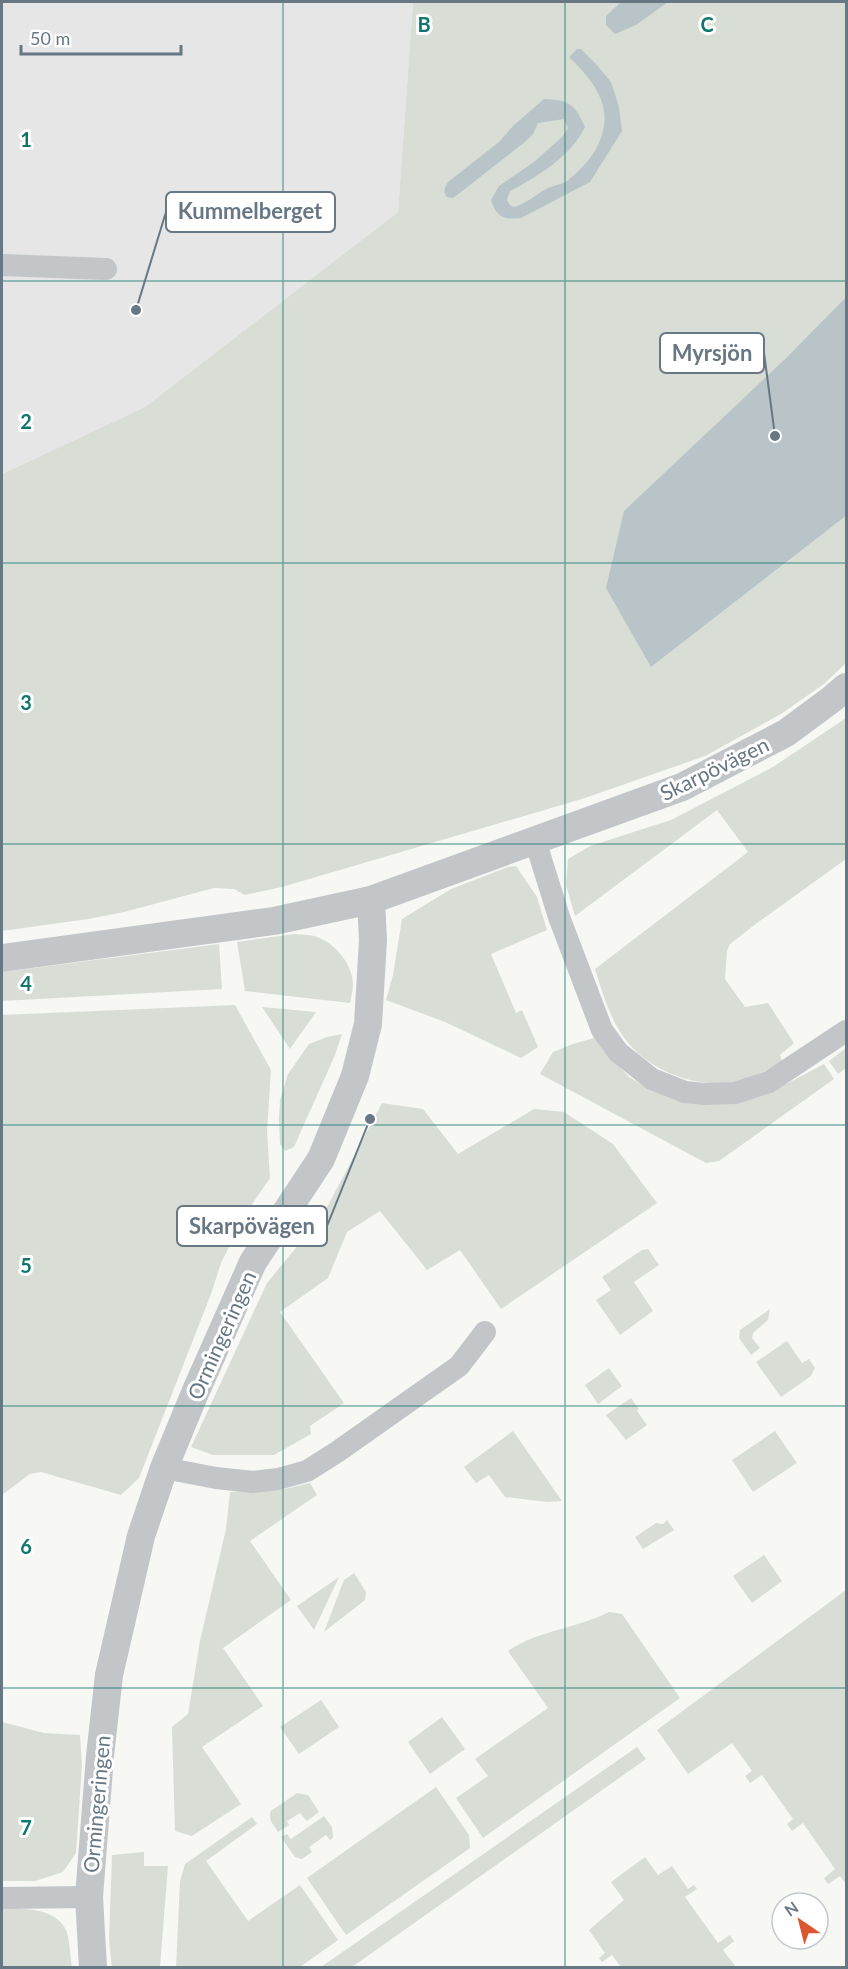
<svg xmlns="http://www.w3.org/2000/svg" width="848" height="1969" font-family="Lato,sans-serif">
<style>
.built{fill:#e5e6e5}
.green{fill:#d8ded5}
.water{fill:#b9c4c8}
.lines{fill:none;stroke-linecap:round;stroke-linejoin:round}
.minor{stroke:#c2c6c9;stroke-width:22}
.tertiary{stroke:#c2c6c9;stroke-width:28}
.grid{fill:none;stroke:#0f766e;stroke-width:1.5;stroke-opacity:0.55}
.labels{text-anchor:middle;dominant-baseline:central;stroke-width:6;stroke-linejoin:round;paint-order:stroke}
.street-label{font-size:21px;fill:#677784;stroke:#fff}
.grid-label{font-size:20px;text-anchor:middle;font-weight:bold;fill:#0f766e;stroke:#fff;stroke-width:6;stroke-linejoin:round;paint-order:stroke}
.leader{fill:none;stroke:#677784;stroke-width:2}
.callout-dot{fill:#677784;stroke:#fff;stroke-width:2}
.callout{fill:#fff;stroke:#677784;stroke-width:2}
.callout-label{font-size:22px;text-anchor:middle;font-weight:bold;fill:#677784}
</style>
<rect width="100%" height="100%" fill="#f7f7f4"/>
<path class="built" d="M2,2H413L398,212L145,407L2,474Z"/>
<path class="green" d="M413,2H846V297L783,361L652,666L846,516V663L824,684L781,714L705,756L582,799L282,887L245,895L234,889L214,888L124,912L88,919L2,931V474L145,407L398,212Z
M846,718V859L757,923L730,944L727,951L725,979L745,1007L768,1003L794,1043L780,1055L782,1061C770,1069 747,1081 732,1083C695,1087 653,1072 629,1044C611,1023 603,995 595,969L748,852L717,810L575,916L566,885L568,859L590,846L671,820L773,767Z
M516,866L537,897L547,930L491,954L516,1013L522,1010L538,1047L521,1058L445,1022L386,1000L393,975L402,919L451,889L508,867Z
M294,934C302,935 310,934 317,937C335,943 353,965 353,984C353,990 351,997 350,1003L245,991L237,942Z
M219,944L222,989L2,1001V972Z
M235,1005L271,1070L267,1132L270,1178L246,1213L221,1263L211,1294L139,1478L121,1495L41,1472L30,1474L2,1495V1015Z
M262,1007L316,1012L290,1049Z
M342,1034L335,1055L294,1147L285,1151L280,1144L279,1119L280,1100L288,1074L309,1044L327,1037Z
M594,1038L629,1077L649,1089L775,1090L824,1064L834,1079L719,1161L706,1163L540,1074L553,1052L573,1044Z
M846,1048V1068L838,1074L829,1061Z
M382,1103L423,1109L458,1154L534,1109L564,1112L613,1144L657,1203L501,1309L460,1250L427,1270L380,1211L347,1232L328,1278L280,1312L344,1403L310,1426L311,1434L274,1455H213L191,1447L267,1283L323,1215Z
M648,1249L659,1265L634,1282L653,1311L620,1335L596,1300L611,1290L602,1277L642,1250Z
M770,1309L768,1320L753,1333L752,1338L760,1348L751,1355L739,1338L740,1330Z
M787,1341L802,1363L809,1359L815,1368L811,1376L781,1397L756,1362Z
M609,1368L622,1386L598,1404L585,1385Z
M631,1398L639,1409L637,1411L647,1425L626,1440L606,1415Z
M513,1431L562,1501L547,1502L505,1497L489,1475L476,1483L464,1467Z
M775,1431L797,1463L753,1492L732,1460Z
M310,1483L317,1495L250,1541L291,1600L223,1648L263,1706L202,1747L241,1804L192,1836L175,1831L172,1727L188,1714L200,1641L226,1529L230,1492L285,1489Z
M667,1520L674,1530L643,1549L635,1537L656,1523L663,1524Z
M764,1555L782,1581L752,1603L733,1576Z
M354,1573L366,1592L365,1600L324,1632L344,1580Z
M339,1577L314,1630L297,1606Z
M846,1590V1884L840,1876L828,1884L824,1878L835,1869L803,1823L792,1831L787,1824L793,1819L762,1775L750,1783L745,1776L752,1771L732,1743L688,1774L657,1730Z
M609,1612L622,1614L680,1698L483,1838L456,1798L488,1776L475,1759L548,1708L508,1651C538,1630 576,1629 609,1612Z
M321,1700L339,1727L299,1754L280,1727Z
M442,1717L465,1749L430,1774L408,1742Z
M2,1722L44,1733L80,1735L82,1765L76,1853L63,1872L35,1881H2Z
M637,1747L646,1759L352,1967H321Z
M436,1787L469,1835L470,1848L346,1935L307,1878Z
M297,1793L308,1795L319,1812L307,1821L300,1813L287,1821L289,1825L278,1832C274,1825 267,1819 271,1811Z
M324,1816L332,1827L333,1838L330,1840L326,1835L309,1847L312,1852L302,1859L295,1857L281,1837L287,1834L291,1839Z
M252,1817L257,1824L206,1861L248,1921L300,1885L338,1940L300,1967H176L180,1881L185,1864Z
M144,1852V1866H168L160,1967H112L109,1940L112,1855Z
M645,1857L658,1875L672,1866L688,1889L694,1885L697,1889L685,1897L718,1943L730,1935L734,1941L723,1950L736,1967H621L612,1955L602,1962L599,1958L605,1953L589,1930L624,1900L611,1882Z
M2,1908C23,1909 55,1907 66,1930C70,1940 70,1956 72,1967H2Z"/>
<path class="water" d="M621,2H668L636,25L615,34L606,25V16Z
M577,49H581L596,64L611,82L619,107L622,131L590,182L521,218C504,220 496,217 491,200L499,186L534,162L562,137L568,128L564,119L538,123L533,134L525,142L461,192L453,198L447,197C443,192 444,189 448,182L499,142L513,126L544,99C569,100 575,104 585,127C571,156 539,176 510,191L507,200L510,205L514,207C526,204 535,195 546,189C553,185 561,185 567,181C577,173 586,164 593,154C618,114 599,86 569,57Z
M846,297V516L651,667L606,588L624,511L783,361Z"/>
<g class="lines">
<path class="minor" d="M2,265L106,269
M535,840L559,917L602,1030L618,1052L652,1079L685,1092L704,1094L735,1093L769,1082L846,1031
M164,1468L216,1478L253,1482L278,1479L307,1471L337,1452L459,1366L485,1332
M2,1898L89,1897"/>
<path class="tertiary" d="M2,958L274,921L371,900L682,787L786,733L832,699L846,687
M93,1968L89,1897L100,1756L109,1675L141,1536L164,1468L195,1393L253,1262L321,1159L355,1076L368,1024L373,940L371,900"/>
</g>
<path class="grid" d="M283,2V1968M565,2V1968M2,281H846M2,563H846M2,844H846M2,1125H846M2,1406H846M2,1688H846"/>
<g class="labels">
<g class="street-label">
<text transform="translate(714 768) rotate(-26)">Skarpövägen</text>
<text transform="translate(221 1335) rotate(-66)">Ormingeringen</text>
<text transform="translate(96 1804) rotate(-85)">Ormingeringen</text>
</g>
</g>
<g class="grid-label">
<text x="424" y="32">B</text>
<text x="707" y="32">C</text>
<text x="26" y="147">1</text>
<text x="26" y="429">2</text>
<text x="26" y="710">3</text>
<text x="26" y="991">4</text>
<text x="26" y="1273">5</text>
<text x="26" y="1554">6</text>
<text x="26" y="1835">7</text>
</g>
<path class="leader" d="M136 310L166 212M775 436L764 353M370 1119L327 1226"/>
<g class="callout-dot">
<circle cx="136" cy="310" r="6"/>
<circle cx="775" cy="436" r="6"/>
<circle cx="370" cy="1119" r="6"/>
</g>
<g class="callout">
<rect x="166" y="192" width="169" height="40" rx="6"/>
<rect x="660" y="333" width="104" height="40" rx="6"/>
<rect x="177" y="1206" width="150" height="40" rx="6"/>
</g>
<g class="callout-label">
<text x="250" y="219">Kummelberget</text>
<text x="712" y="361">Myrsjön</text>
<text x="252" y="1234">Skarpövägen</text>
</g>
<rect width="848" height="1969" fill="none" stroke="#677784" stroke-width="6"/>
<g transform="translate(800 1921) rotate(325)"><circle r="28" fill="#ffffff" stroke="#c2c9ce" stroke-width="1.5"/>
<path d="M0-4.5L10 22L0 15L-10 22Z" fill="#db5730"/>
<text y="-9" font-size="16" font-weight="bold" text-anchor="middle" fill="#677784">N</text>
</g>
<path d="M21 45v9h160v-9" fill="none" stroke="#677784" stroke-width="3"/>
<text x="30" y="45" font-size="18" fill="#677784" stroke="#ffffff" stroke-width="4.5" paint-order="stroke">50 m</text>
</svg>
